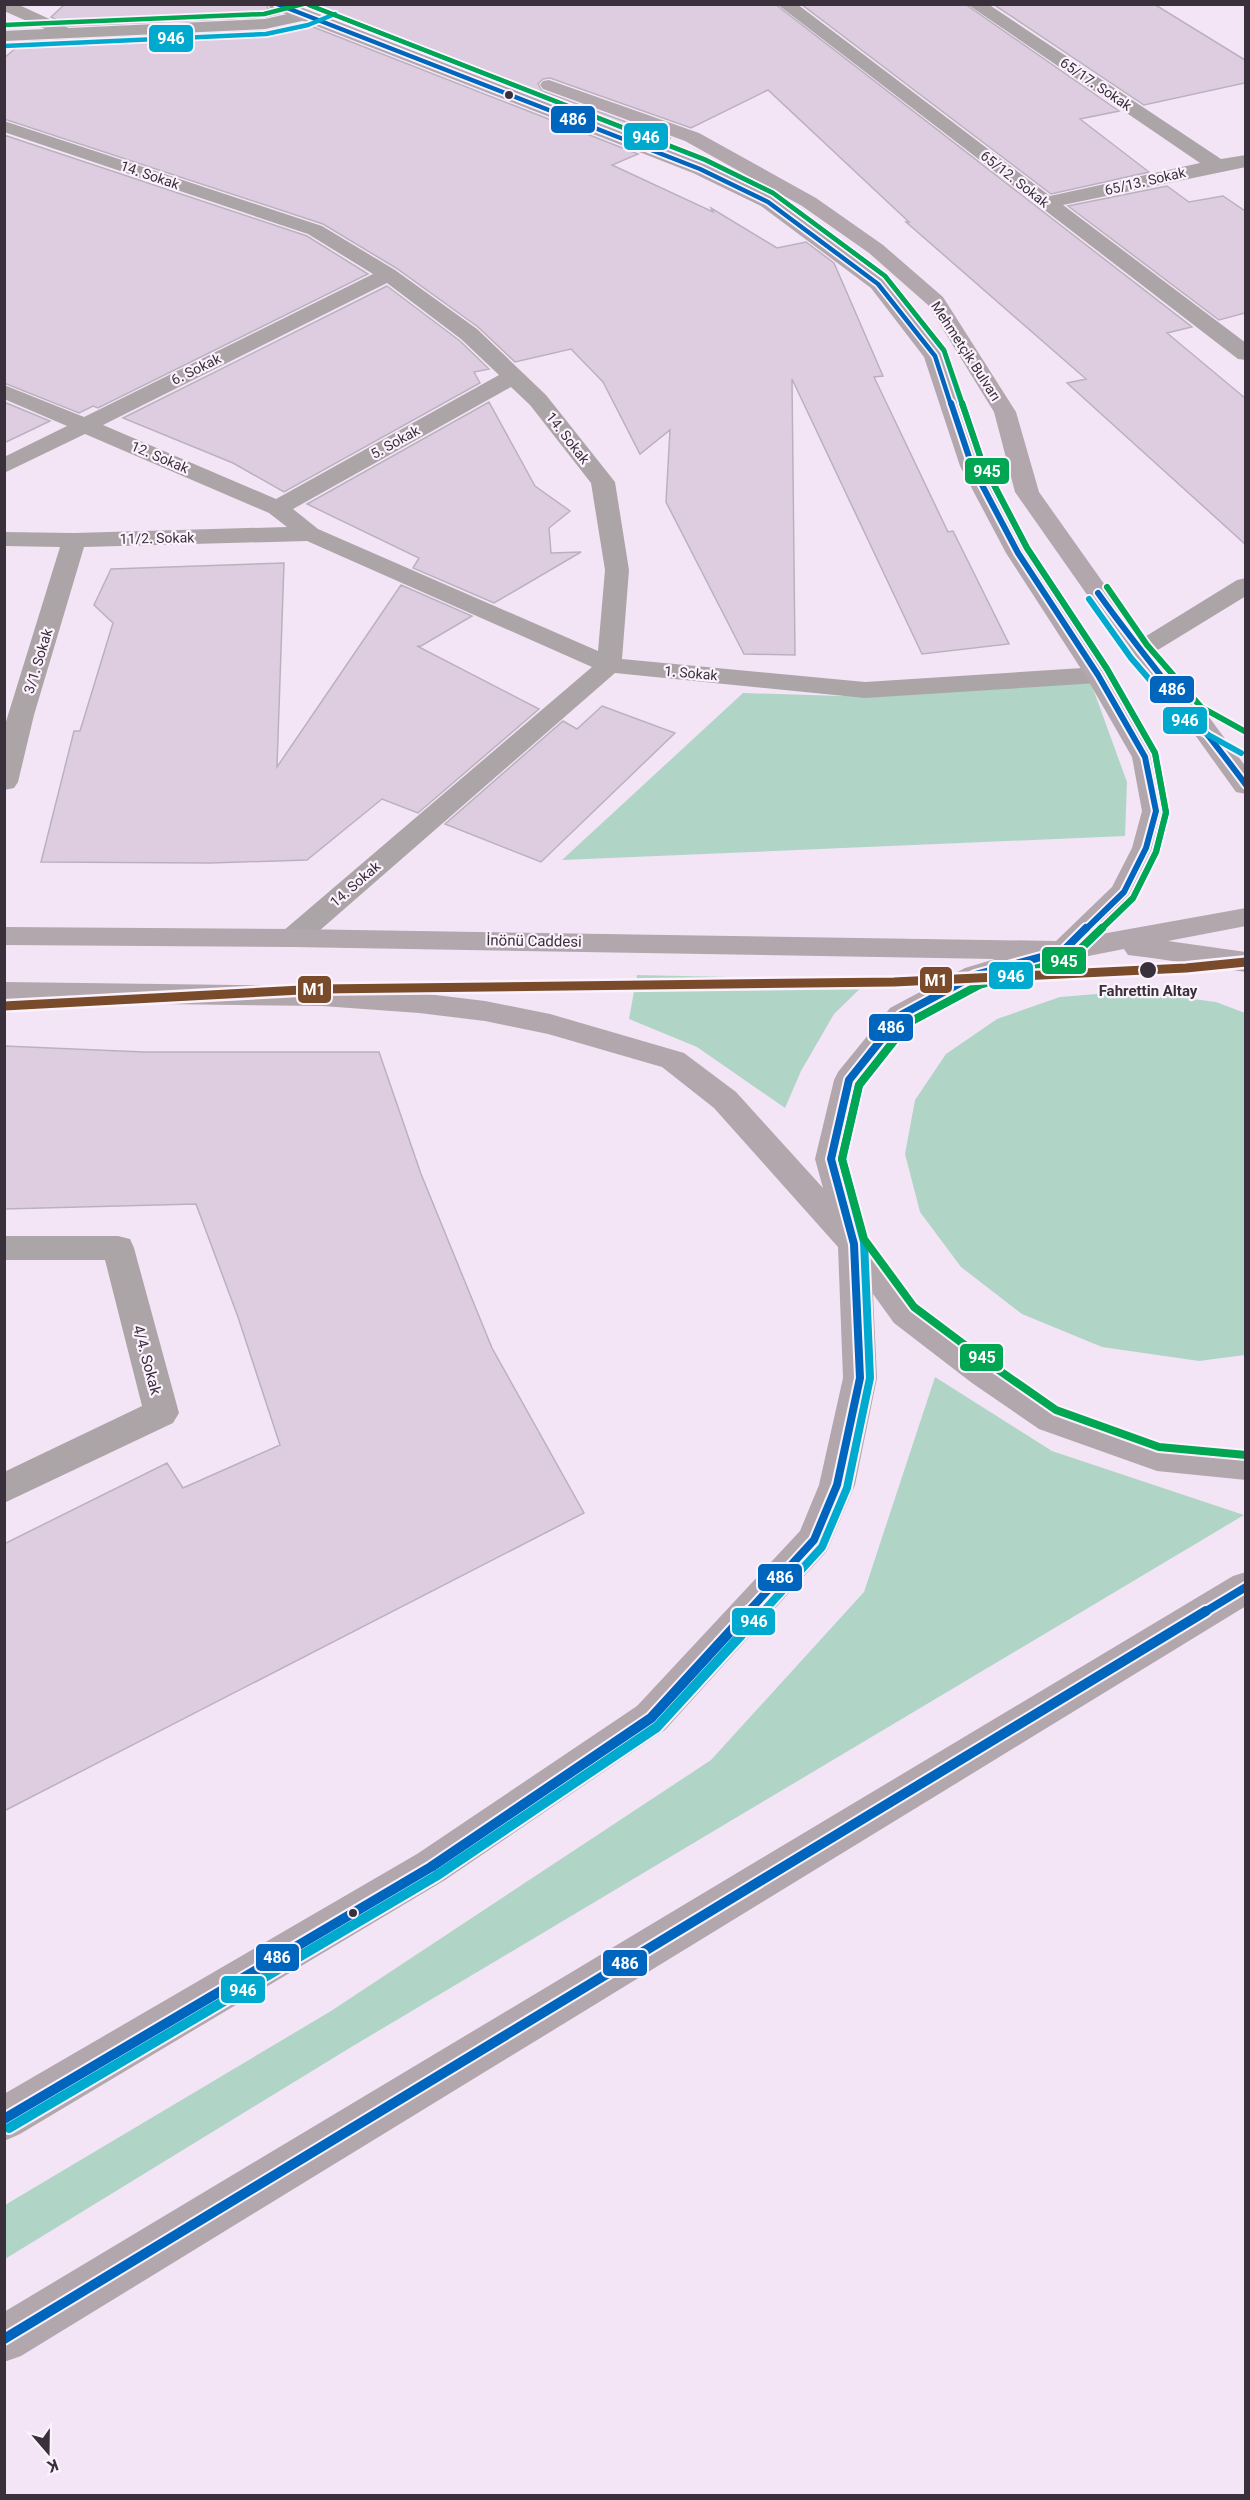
<svg xmlns="http://www.w3.org/2000/svg" width="1250" height="2500" font-family="Roboto,sans-serif">
<style>
.green{fill:#b0d5c7}
.building{fill:#decde1;stroke:#bbb1be;stroke-width:1.5}
.lines{fill:none;stroke-linecap:round;stroke-linejoin:round}
.minor{fill:#aca5a7;fill-rule:evenodd}
.major{fill:#b2a7ad;fill-rule:evenodd}
.bus-1-far3-casing{stroke:#fbf2fd;stroke-width:8}
.bus-1-far2-casing{stroke:#fbf2fd;stroke-width:10}
.bus-1-far1-casing{stroke:#fbf2fd;stroke-width:12}
.bus-1-casing{stroke:#fbf2fd;stroke-width:14}
.bus-2-far3-casing{stroke:#fbf2fd;stroke-width:8}
.bus-2-far2-casing{stroke:#fbf2fd;stroke-width:10}
.bus-2-far1-casing{stroke:#fbf2fd;stroke-width:12}
.bus-2-casing{stroke:#fbf2fd;stroke-width:14}
.bus-3-far2-casing{stroke:#fbf2fd;stroke-width:8}
.bus-3-far1-casing{stroke:#fbf2fd;stroke-width:10}
.bus-3-casing{stroke:#fbf2fd;stroke-width:12}
.bus-1-far3{stroke:#0065bd;stroke-width:4.5}
.bus-1-far2{stroke:#0065bd;stroke-width:6}
.bus-1-far1{stroke:#0065bd;stroke-width:8}
.bus-1{stroke:#0065bd;stroke-width:10}
.bus-2-far3{stroke:#00a9ce;stroke-width:4.5}
.bus-2-far2{stroke:#00a9ce;stroke-width:6}
.bus-2-far1{stroke:#00a9ce;stroke-width:8}
.bus-2{stroke:#00a9ce;stroke-width:10}
.bus-3-far2{stroke:#00a651;stroke-width:4.5}
.bus-3-far1{stroke:#00a651;stroke-width:6}
.bus-3{stroke:#00a651;stroke-width:8}
.metro-1-casing{stroke:#fbf2fd;stroke-width:14}
.metro-1{stroke:#7a4b2a;stroke-width:9}
.bus-dot{fill:#39303b;stroke:#fbf2fd;stroke-width:2}
.labels{text-anchor:middle;dominant-baseline:central;stroke-width:4.5;stroke-linejoin:round;paint-order:stroke}
.far-street-label{font-size:14px;fill:#39303b;stroke:#fbf2fd}
.street-label{font-size:15px;fill:#39303b;stroke:#fbf2fd}
.stop-label{font-size:15px;font-weight:bold;fill:#39303b;stroke:#fbf2fd}
.line-badge{stroke:#fbf2fd;stroke-width:2}
.badge-label{font-size:16px;text-anchor:middle;font-weight:bold;fill:#fff}
</style>
<rect width="100%" height="100%" fill="#f3e5f6"/>
<path class="green" d="M1091,683L1127,782L1125,836L562,860L743,693L842,696Z
M637,975L869,980L834,1014L801,1071L785,1108L697,1047L629,1019Z
M1133,991L1216,1002L1245,1013V1355L1199,1361L1102,1347L1022,1314L961,1267L920,1212L905,1154L915,1100L946,1054L997,1019L1060,997Z
M935,1377L1052,1451L1244,1515L353,2046L5,2259V2205L331,2011L711,1760L864,1592Z"/>
<path class="building" d="M65,4H266L269,10L278,14L265,17L69,26L51,17Z
M300,4H775L1192,327L1167,333L1245,398V544L1067,383L1086,379L906,222H909L768,90L691,128L550,78L543,79L538,84L542,91L670,138L658,144Z
M801,4H965L1119,111L1080,119L1149,172L1051,194Z
M993,4H1154L1245,60V83L1144,105Z
M303,23L638,154L612,165L713,212L711,208L777,248L806,242L834,263L883,376L874,377L948,532L953,531L1009,644L922,654L792,379L795,655L744,654L666,502L670,430L640,454L603,382L571,349L515,362L478,327L396,268L323,224L4,119V58L23,42L265,31Z
M4,135L307,236L368,274L98,408L93,406L79,413L4,383Z
M1167,186L1189,202L1223,196L1245,211V313L1219,320L1068,206Z
M387,286L460,341L489,369L474,372L480,383L284,492L233,463L123,418Z
M4,402L50,421L4,443Z
M489,402L535,486L570,511L549,528L551,553L581,552L494,603L413,568L419,558L307,504Z
M284,563L277,767L401,585L472,616L421,646H417L539,709L418,813L382,799L307,860L210,863L41,862L74,731H80L113,623L94,605L111,569Z
M602,706L675,733L541,862L445,824L563,721L577,729Z
M4,1046L144,1052H379L421,1174L492,1348L584,1513L4,1811V1544L167,1463L183,1488L280,1445L238,1317L196,1204L4,1209Z"/>
<g class="lines">
<path class="minor" d="M4,4H17L69,28L265,19L305,10L311,11L314,15L311,19L265,29L4,41V31L45,29L4,11Z
M777,4H797L1050,196L1200,163L967,4H988L1221,159L1246,155V167L1063,205L1246,343V360L1238,359Z
M4,121L322,226L395,270L477,329L546,395L615,482L629,570L622,659L865,682L1098,667L1107,670L1111,675L1107,680L1098,683L865,698L615,673L303,945L293,947L283,945L278,938L283,931L592,667L307,541L84,547L34,715L18,782L14,788L4,790V728L60,547L4,546V532L74,533L287,527L269,513L85,434L4,473V457L67,426L4,399V385L84,417L373,274L308,234L4,132ZM387,283L461,339L499,375L276,499L103,425ZM511,387L530,405L591,483L605,570L598,651L318,529L293,509Z
M1246,578V596L1148,656L1139,659L1130,656L1126,651L1130,646L1237,580Z
M4,1236H118L130,1239L134,1248L179,1413L173,1423L4,1503V1472L142,1406L105,1260H4Z"/>
<path class="major" d="M268,4H293L707,165L775,198L885,280L946,356L984,466L1030,553L1111,675L1158,757L1170,811L1160,848L1134,898L1096,935L1246,908V926L1168,941L1246,952V972L1152,958L1128,955L1124,949L1063,961L1042,960L1037,967L985,982L912,1022L864,1083L847,1159L869,1240L918,1305L996,1363L1063,1409L1158,1443L1246,1452V1480L1157,1471L1039,1429L972,1383L894,1323L873,1294L877,1378L855,1485L827,1551L665,1730L445,1880L20,2134L4,2141V2094L417,1854L637,1706L800,1531L819,1485L843,1378L838,1247L714,1108L662,1067L548,1034L485,1021L419,1013L322,1006L4,1002V982L322,986L419,993L485,1001L550,1014L684,1053L736,1092L823,1188L815,1159L834,1080L838,1072L890,1008L965,968L995,959L293,947L4,945V927L293,929L1056,941L1112,887L1132,848L1142,811L1132,757L1085,675L1006,553L960,466L924,357L871,288L761,206L693,173L270,8Z
M549,80L699,133L816,198L883,245L943,297L1016,412L1039,492L1148,646L1203,709L1246,767V794L1236,792L1185,721L1130,656L1015,492L994,412L928,305L869,253L802,206L685,141L543,89L540,85L543,81Z
M1246,1572V1606L21,2356L4,2362V2312L1233,1576Z"/>
<defs>
<path id="bus-1-far3" d="M277,4L700,169L768,202L878,284L935,356L951,405"/>
<path id="bus-1-far2" d="M951,403L972,466L1018,553L1098,675L1145,757L1156,811L1146,848L1124,892L1085,930
M1098,593C1145,659 1198,720 1246,785"/>
<path id="bus-1-far1" d="M747,1613L814,1540L837,1485L860,1378L854,1244L831,1159L849,1080L901,1015L975,975L1063,951L1086,928
M1203,1613L1246,1587"/>
<path id="bus-1" d="M4,2119L431,1867L651,1718L749,1611
M4,2339L1206,1611"/>
<path id="bus-2-far3" d="M309,5L705,160L773,193L885,276L944,351L962,405
M4,46L266,34L308,25L335,14"/>
<path id="bus-2-far2" d="M962,403L982,462L1027,548L1107,669L1155,753L1166,813L1156,852L1133,898L1100,930
M1089,599L1131,658L1187,723L1241,753"/>
<path id="bus-2-far1" d="M762,1613L822,1547L847,1488L870,1378L864,1242L842,1159L859,1085L908,1023L979,985L1070,959L1102,928"/>
<path id="bus-2" d="M9,2128L436,1876L657,1727L763,1611"/>
<path id="bus-3-far2" d="M309,5L704,159L773,193L885,276L944,350L963,405
M4,25L264,14L303,4"/>
<path id="bus-3-far1" d="M962,403L982,462L1027,548L1107,669L1155,753L1166,812L1156,852L1133,898L1100,930
M1107,587L1147,645L1201,707L1246,732"/>
<path id="bus-3" d="M1102,928L1070,959L979,985L908,1023L859,1085L842,1159L864,1239L914,1307L990,1364L1056,1410L1159,1447L1246,1455"/>
</defs>
<use href="#bus-1-far3" class="bus-1-far3-casing"/>
<use href="#bus-1-far2" class="bus-1-far2-casing"/>
<use href="#bus-1-far1" class="bus-1-far1-casing"/>
<use href="#bus-1" class="bus-1-casing"/>
<use href="#bus-2-far3" class="bus-2-far3-casing"/>
<use href="#bus-2-far2" class="bus-2-far2-casing"/>
<use href="#bus-2-far1" class="bus-2-far1-casing"/>
<use href="#bus-2" class="bus-2-casing"/>
<use href="#bus-3-far2" class="bus-3-far2-casing"/>
<use href="#bus-3-far1" class="bus-3-far1-casing"/>
<use href="#bus-3" class="bus-3-casing"/>
<use href="#bus-1-far3" class="bus-1-far3"/>
<use href="#bus-1-far2" class="bus-1-far2"/>
<use href="#bus-1-far1" class="bus-1-far1"/>
<use href="#bus-1" class="bus-1"/>
<use href="#bus-2-far3" class="bus-2-far3"/>
<use href="#bus-2-far2" class="bus-2-far2"/>
<use href="#bus-2-far1" class="bus-2-far1"/>
<use href="#bus-2" class="bus-2"/>
<use href="#bus-3-far2" class="bus-3-far2"/>
<use href="#bus-3-far1" class="bus-3-far1"/>
<use href="#bus-3" class="bus-3"/>
<defs>
<path id="metro-1" d="M4,1006L320,989L894,982L1186,968L1246,962"/>
</defs>
<use href="#metro-1" class="metro-1-casing"/>
<use href="#metro-1" class="metro-1"/>
</g>
<g class="bus-dot">
<circle cx="509" cy="95" r="5"/>
<circle cx="1148" cy="970" r="9"/>
<circle cx="353" cy="1913" r="5"/>
</g>
<g class="labels">
<g class="far-street-label">
<text transform="translate(1096 84) rotate(34)">65/17. Sokak</text>
<text transform="translate(150 175) rotate(19)">14. Sokak</text>
<text transform="translate(1015 179) rotate(38)">65/12. Sokak</text>
<text transform="translate(1145 181) rotate(-13)">65/13. Sokak</text>
<text transform="translate(966 351) rotate(57)">Mehmetçik Bulvarı</text>
<text transform="translate(196 369) rotate(-26)">6. Sokak</text>
<text transform="translate(568 438) rotate(52)">14. Sokak</text>
<text transform="translate(395 442) rotate(-29)">5. Sokak</text>
<text transform="translate(160 457) rotate(23)">12. Sokak</text>
<text transform="translate(157 538) rotate(-1)">11/2. Sokak</text>
<text transform="translate(38 661) rotate(-73)">3/1. Sokak</text>
<text transform="translate(691 673) rotate(5)">1. Sokak</text>
<text transform="translate(355 884) rotate(-41)">14. Sokak</text>
</g>
<g class="street-label">
<text transform="translate(534 941) rotate(1)">İnönü Caddesi</text>
<text transform="translate(147 1360) rotate(75)">4/4. Sokak</text>
</g>
<g class="stop-label">
<text x="1148" y="991">Fahrettin Altay</text>
</g>
</g>
<g class="line-badge">
<rect x="148" y="24" width="46" height="29" rx="6" fill="#00a9ce"/>
<rect x="550" y="105" width="46" height="29" rx="6" fill="#0065bd"/>
<rect x="623" y="122" width="46" height="29" rx="6" fill="#00a9ce"/>
<rect x="964" y="457" width="46" height="28" rx="6" fill="#00a651"/>
<rect x="1149" y="675" width="46" height="29" rx="6" fill="#0065bd"/>
<rect x="1162" y="706" width="46" height="29" rx="6" fill="#00a9ce"/>
<rect x="1041" y="946" width="46" height="29" rx="6" fill="#00a651"/>
<rect x="988" y="961" width="46" height="29" rx="6" fill="#00a9ce"/>
<rect x="919" y="966" width="34" height="28" rx="6" fill="#7a4b2a"/>
<rect x="297" y="975" width="35" height="29" rx="6" fill="#7a4b2a"/>
<rect x="868" y="1013" width="46" height="29" rx="6" fill="#0065bd"/>
<rect x="959" y="1343" width="45" height="29" rx="6" fill="#00a651"/>
<rect x="757" y="1563" width="46" height="29" rx="6" fill="#0065bd"/>
<rect x="731" y="1607" width="45" height="29" rx="6" fill="#00a9ce"/>
<rect x="255" y="1943" width="45" height="29" rx="6" fill="#0065bd"/>
<rect x="602" y="1949" width="46" height="28" rx="6" fill="#0065bd"/>
<rect x="220" y="1975" width="46" height="29" rx="6" fill="#00a9ce"/>
</g>
<g class="badge-label">
<text x="171" y="44">946</text>
<text x="573" y="125">486</text>
<text x="646" y="143">946</text>
<text x="987" y="477">945</text>
<text x="1172" y="695">486</text>
<text x="1185" y="726">946</text>
<text x="1064" y="967">945</text>
<text x="1011" y="982">946</text>
<text x="936" y="986">M1</text>
<text x="314" y="995">M1</text>
<text x="891" y="1033">486</text>
<text x="982" y="1363">945</text>
<text x="780" y="1583">486</text>
<text x="754" y="1627">946</text>
<text x="277" y="1963">486</text>
<text x="625" y="1969">486</text>
<text x="243" y="1996">946</text>
</g>
<rect width="1250" height="2500" fill="none" stroke="#39303b" stroke-width="12"/>
<g transform="translate(48 2452) rotate(160)" stroke="#fbf2fd" stroke-width="4.5" paint-order="stroke">
<path d="M0-4.5L10 22L0 15L-10 22Z" fill="#39303b"/>
<text y="-9" font-size="16" font-weight="bold" text-anchor="middle" fill="#39303b">K</text>
</g>
</svg>
